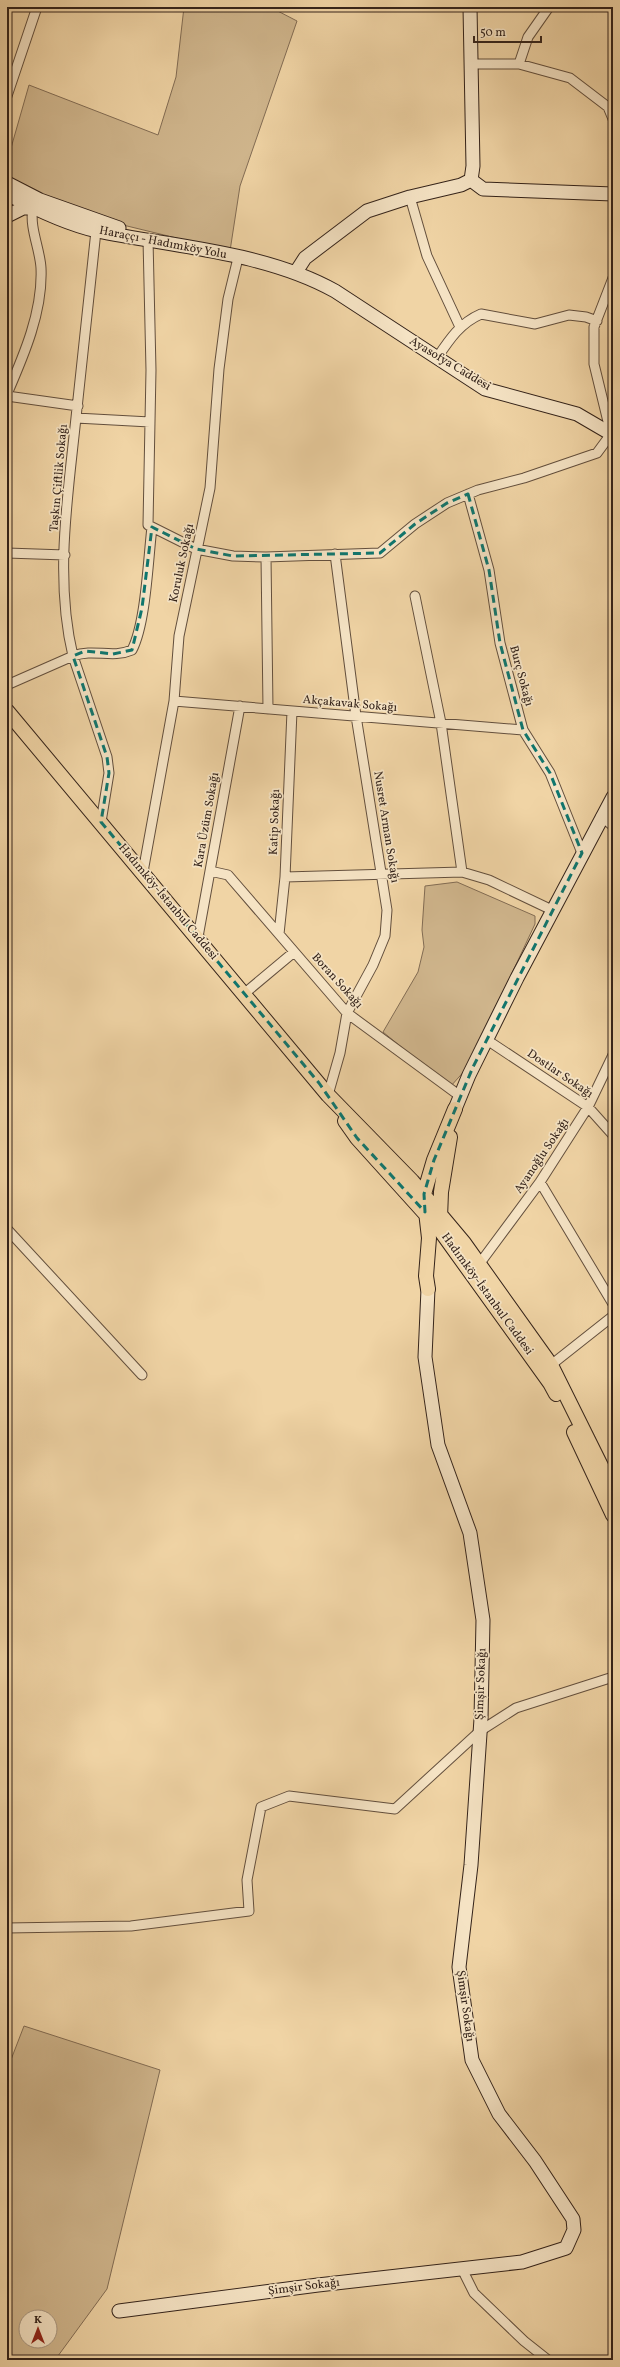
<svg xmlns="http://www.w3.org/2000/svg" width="620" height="2367" font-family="Vollkorn,serif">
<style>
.green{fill:#d0b68d;stroke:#826c54;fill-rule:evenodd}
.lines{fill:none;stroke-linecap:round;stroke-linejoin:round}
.street-casing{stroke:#634f3d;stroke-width:11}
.secondary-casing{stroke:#34231a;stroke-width:15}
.primary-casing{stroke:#34231a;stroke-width:16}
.street{stroke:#f5e3c4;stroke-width:9}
.secondary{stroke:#f5e3c4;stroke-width:13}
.primary{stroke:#f0d4a5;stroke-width:14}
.marked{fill:none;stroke:#0f766e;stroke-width:3;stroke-dasharray:8 5;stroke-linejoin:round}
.labels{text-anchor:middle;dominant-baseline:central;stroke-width:3.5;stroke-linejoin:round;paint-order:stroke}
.street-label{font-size:12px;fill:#34231a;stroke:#f5e3c4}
</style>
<rect width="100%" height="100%" fill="#f0d4a5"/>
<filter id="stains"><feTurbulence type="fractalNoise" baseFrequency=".005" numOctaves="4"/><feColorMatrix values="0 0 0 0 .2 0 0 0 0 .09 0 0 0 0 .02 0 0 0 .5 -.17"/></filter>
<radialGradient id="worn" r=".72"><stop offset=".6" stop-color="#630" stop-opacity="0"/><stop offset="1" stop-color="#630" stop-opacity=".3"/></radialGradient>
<path class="green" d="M184,7H270L297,21L240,186L230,251L90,217L7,178V162L29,85L158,135L176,77Z
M457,882L535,916V924L468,1067L450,1087L383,1032L418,972L424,947L422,930L425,886Z
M24,2026L160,2070L107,2289L55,2360H7V2070ZM26,2317H50V2341H26Z"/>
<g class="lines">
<defs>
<path id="street" d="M471,64H519L570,78L608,107L613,119
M519,64L528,37L549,7
M7,96L37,7
M410,197L427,256L460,327
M148,239L151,370L148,525L196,549L233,556L266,557L380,553L415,524L447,503L478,490L524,478L597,453L611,434L594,364V327L613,278
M437,358C449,340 460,323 481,314L535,324L569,315L586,317L597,321
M7,394C24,355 43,311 41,268C40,249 29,227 33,208
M7,396L78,406
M76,418L150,422
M468,494L489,570L500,643L523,730L550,773L582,853
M7,553L65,555
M266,557L268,709
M415,596L441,723L462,872
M7,685L73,656C55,581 67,502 75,427C82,361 89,296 96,231
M174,701L523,730
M601,816L613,826
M101,822L109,773L107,757L73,656C95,648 111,659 132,650C146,623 148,560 152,527
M210,871L228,875L347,1013L460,1096
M143,872L174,701L179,636L210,488L219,369L228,299L238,258
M285,877L462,872L489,880L552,910
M279,934L285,877L292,711
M198,937L240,706
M245,993L294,952
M487,1040L588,1107L613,1135
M328,1095L340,1053L347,1013L373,965L385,936L387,910L356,716L335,554
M540,1182L613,1304
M7,1229L142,1375
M480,1263L540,1182L588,1107L613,1055
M551,1365L613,1316
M7,1928L131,1926L249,1911L247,1880L261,1807L289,1796L395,1809L480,1731L516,1708L613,1677
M462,2269L474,2293L524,2341L548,2360"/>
<path id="secondary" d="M471,180L483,189L613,194
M7,183L40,200L119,228
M7,194C35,209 66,224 97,231C175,247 265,252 335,291L485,389L577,414L613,435
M7,216L23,208H33
M296,272L305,258L367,211L410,197L461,185L471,180L473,166L470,7
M455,1109L469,1075L517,978L613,797
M119,2311L318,2285L522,2262L566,2248L574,2230L573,2219L535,2161L499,2114L472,2060L459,1967L471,1865L481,1719L483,1620L470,1533L438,1445L425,1357L428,1289"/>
<path id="primary" d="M7,711L328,1095L412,1181L464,1243L551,1365L613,1490
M345,1121L357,1138L440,1230L550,1383L556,1394
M440,1218L441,1192L450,1137
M428,1289L426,1276L429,1238L424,1194L434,1160L455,1109
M574,1432L613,1515"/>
</defs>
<use href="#street" class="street-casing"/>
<use href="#secondary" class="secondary-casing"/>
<use href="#primary" class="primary-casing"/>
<use href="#street" class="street"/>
<use href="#secondary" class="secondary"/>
<use href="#primary" class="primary"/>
</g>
<path class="marked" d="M468,494L489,570L500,643L523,730L550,773L582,853L473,1067L434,1160L424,1194L425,1212L357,1138L319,1083L101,822L109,773L107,757L73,656L85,651L113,654L132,650L142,608L152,527L196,549L233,556L380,553L415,524L447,503Z"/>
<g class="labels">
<g class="street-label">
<text transform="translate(163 243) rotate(11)">Haraççı - Hadımköy Yolu</text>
<text transform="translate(450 364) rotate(31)">Ayasofya Caddesi</text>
<text transform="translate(59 478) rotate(-85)">Taşkın Çiftlik Sokağı</text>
<text transform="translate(182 563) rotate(-78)">Koruluk Sokağı</text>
<text transform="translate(521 676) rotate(75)">Burç Sokağı</text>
<text transform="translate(350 704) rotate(5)">Akçakavak Sokağı</text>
<text transform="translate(207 820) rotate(-80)">Kara Üzüm Sokağı</text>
<text transform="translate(275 822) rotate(-88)">Katip Sokağı</text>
<text transform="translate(386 827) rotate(81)">Nusret Arman Sokağı</text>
<text transform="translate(168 902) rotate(50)">Hadımköy-İstanbul Caddesi</text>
<text transform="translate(337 981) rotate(48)">Boran Sokağı</text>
<text transform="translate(560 1074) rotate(34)">Dostlar Sokağı</text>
<text transform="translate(542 1156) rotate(-56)">Ayanoğlu Sokağı</text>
<text transform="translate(487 1294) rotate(54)">Hadımköy-İstanbul Caddesi</text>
<text transform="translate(481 1684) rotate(-88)">Şimşir Sokağı</text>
<text transform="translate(465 2006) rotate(82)">Şimşir Sokağı</text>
<text transform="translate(304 2287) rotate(-7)">Şimşir Sokağı</text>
</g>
</g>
<rect width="620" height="2367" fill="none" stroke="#f0d4a5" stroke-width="24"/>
<rect x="8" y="8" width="604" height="2351" fill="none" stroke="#34231a" stroke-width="2"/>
<rect x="12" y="12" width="596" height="2343" fill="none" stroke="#34231a"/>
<g transform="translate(38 2329)"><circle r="19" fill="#f5e3c4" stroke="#a89680"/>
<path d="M0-3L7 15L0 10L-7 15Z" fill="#8f2418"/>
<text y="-6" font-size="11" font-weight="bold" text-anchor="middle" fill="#34231a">K</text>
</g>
<path d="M474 36v6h67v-6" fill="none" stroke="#34231a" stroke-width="2"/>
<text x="480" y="36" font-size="12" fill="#34231a" stroke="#f5e3c4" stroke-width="3" paint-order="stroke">50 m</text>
<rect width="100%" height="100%" filter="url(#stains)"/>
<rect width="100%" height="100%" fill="url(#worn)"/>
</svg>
